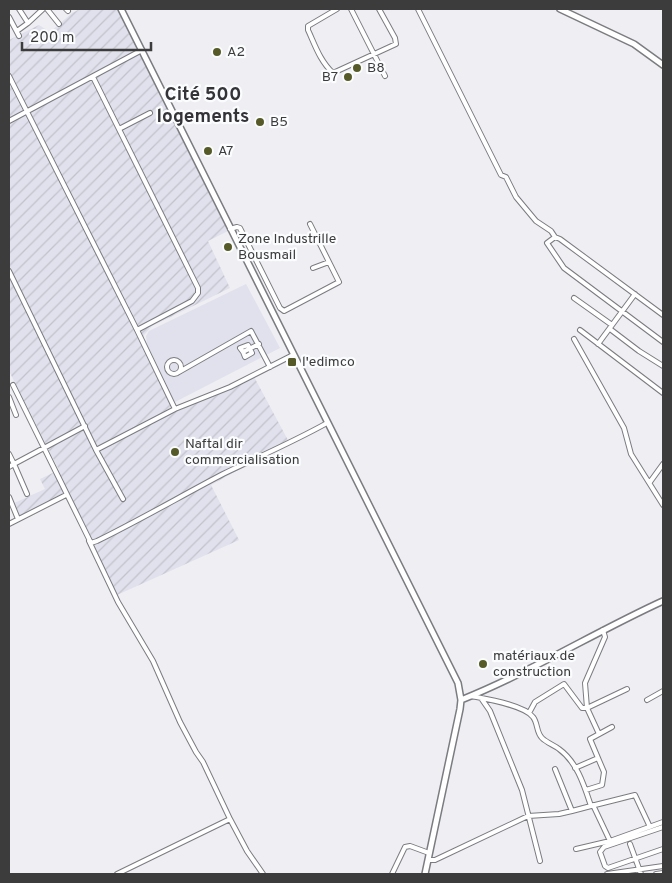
<svg xmlns="http://www.w3.org/2000/svg" width="672" height="883" font-family="Overpass,sans-serif">
<style>
.built{fill:#e0e1ec}
.industrial{fill:url(#industrial-furrows)}
.lines{fill:none;stroke-linecap:round;stroke-linejoin:round}
.street-casing{stroke:#7b7c80;stroke-width:6}
.secondary-casing{stroke:#7b7c80;stroke-width:8}
.street{stroke:#fff;stroke-width:4}
.secondary{stroke:#fff;stroke-width:5}
.poi-dot{fill:#565a28;stroke:#fbfcfe;stroke-width:2}
.labels{text-anchor:middle;dominant-baseline:central;stroke-width:4.5;stroke-linejoin:round;paint-order:stroke}
.poi-label{font-size:14px;fill:#3c3c3d;stroke:#fbfcfe;text-anchor:start}
.district-label{font-size:19px;font-weight:bold;fill:#343438;stroke:#fbfcfe}
</style>
<defs>
<pattern id="industrial-furrows" width="10" height="10" patternUnits="userSpaceOnUse" patternTransform="scale(1.25)"><rect width="10" height="10" fill="#e0e1ec"/><path d="M-1 1l2-2M0 10L10 0M9 11l2-2" fill="none" stroke="#c1c2cb"/></pattern>
</defs>
<rect width="100%" height="100%" fill="#eeeef3"/>
<path class="built" d="M246,284L280,348L175,402L147,344L146,336L149,331Z"/>
<path class="industrial" d="M80,9H118L228,231L208,241L230,288L152,326L144,335V338L178,411L253,375L289,442L211,485L239,540L117,595L89,544L69,494L18,518L12,504L45,489L40,479L59,470L9,371V40L39,25L50,32L72,13Z"/>
<g class="lines">
<defs>
<path id="street" d="M19,9L28,23
M47,9L59,24
M66,9L68,11
M337,9L308,26V30C315,45 320,61 333,73L396,44L395,38L379,9
M351,9L385,76
M418,9L501,175L506,177L516,197L536,221L551,231L555,237
M9,17L19,36
M17,31L28,23L43,9
M9,76L137,330L175,409
M93,77L198,288V293L192,301L137,330
M9,121L142,50
M119,129L150,113
M230,229L237,227L240,228L280,308L284,311L339,282L310,224
M313,268L329,262
M9,271L96,450L123,499
M574,298L612,325
M663,315L560,239L555,237L547,243L564,268L663,342
M610,329L639,351L663,366
M580,330L663,393
M574,339L624,428L631,454L663,505
M598,344L635,294
M243,352L240,348L248,345L252,353L245,357L243,352L259,344
M167 367a7 7 0 1 1 14 0a7 7 0 1 1-14 0Z
M179,372L251,331L270,367
M13,385L91,543L97,541C140,520 181,496 223,474C258,457 293,442 327,423
M9,397L16,415
M96,450L175,409L230,387L293,355
M9,454L14,464L85,426
M9,467L14,464L27,494
M650,482L663,464
M9,497L18,519
M9,524L66,495
M89,541L118,602L153,661L180,722L196,752L203,762L230,819
M471,696C486,699 524,705 533,717C538,723 536,732 542,738C547,743 554,745 559,749C577,762 584,785 591,806L635,795L650,827
M481,698L490,711L522,790L540,861
M647,700L663,691
M529,713L535,702L564,684L582,708H587L585,683L605,637L603,630
M599,734L587,708L627,689
M598,758L590,739L612,727
M575,768L598,758L604,772L602,785L586,790
M555,769L572,811L591,806
M593,805L610,841
M663,827L604,847L600,852L605,866L608,868L663,849
M630,844L641,874
M576,849L610,841L663,822
M428,860H435L528,816L559,814L572,811
M117,874L230,819L247,851L263,874
M392,874L405,847L410,846L429,853
M607,874L663,866
M656,874L663,873"/>
<path id="secondary" d="M121,9L458,683L461,700L460,709L425,874
M560,9L634,44L663,65
M461,700C531,672 595,632 663,601"/>
</defs>
<use href="#street" class="street-casing"/>
<use href="#secondary" class="secondary-casing"/>
<use href="#street" class="street"/>
<use href="#secondary" class="secondary"/>
</g>
<g class="poi-dot">
<circle cx="217" cy="52" r="5"/>
<circle cx="357" cy="68" r="5"/>
<circle cx="348" cy="77" r="5"/>
<circle cx="260" cy="122" r="5"/>
<circle cx="208" cy="151" r="5"/>
<circle cx="228" cy="247" r="5"/>
<rect x="287" y="357" width="10" height="10" rx="2.5"/>
<circle cx="175" cy="452" r="5"/>
<circle cx="483" cy="664" r="5"/>
</g>
<g class="labels">
<g class="poi-label">
<text x="227" y="52">A2</text>
<text x="367" y="68">B8</text>
<text x="338" y="77" text-anchor="end">B7</text>
<text x="270" y="122">B5</text>
<text x="218" y="151">A7</text>
<text x="238" y="239">Zone Industrille<tspan x="238" dy="16">Bousmail</tspan></text>
<text x="302" y="362">l'edimco</text>
<text x="185" y="444">Naftal dir<tspan x="185" dy="16">commercialisation</tspan></text>
<text x="493" y="656">matériaux de<tspan x="493" dy="16">construction</tspan></text>
</g>
<g class="district-label">
<text x="203" y="95">Cité 500<tspan x="203" dy="22">logements</tspan></text>
</g>
</g>
<rect width="672" height="883" fill="none" stroke="#3c3c3d" stroke-width="20"/>
<path d="M22 42v8h129v-8" fill="none" stroke="#3c3c3d" stroke-width="2.5"/>
<text x="30" y="42" font-size="15" fill="#3c3c3d" stroke="#fbfcfe" stroke-width="4" paint-order="stroke">200 m</text>
</svg>
